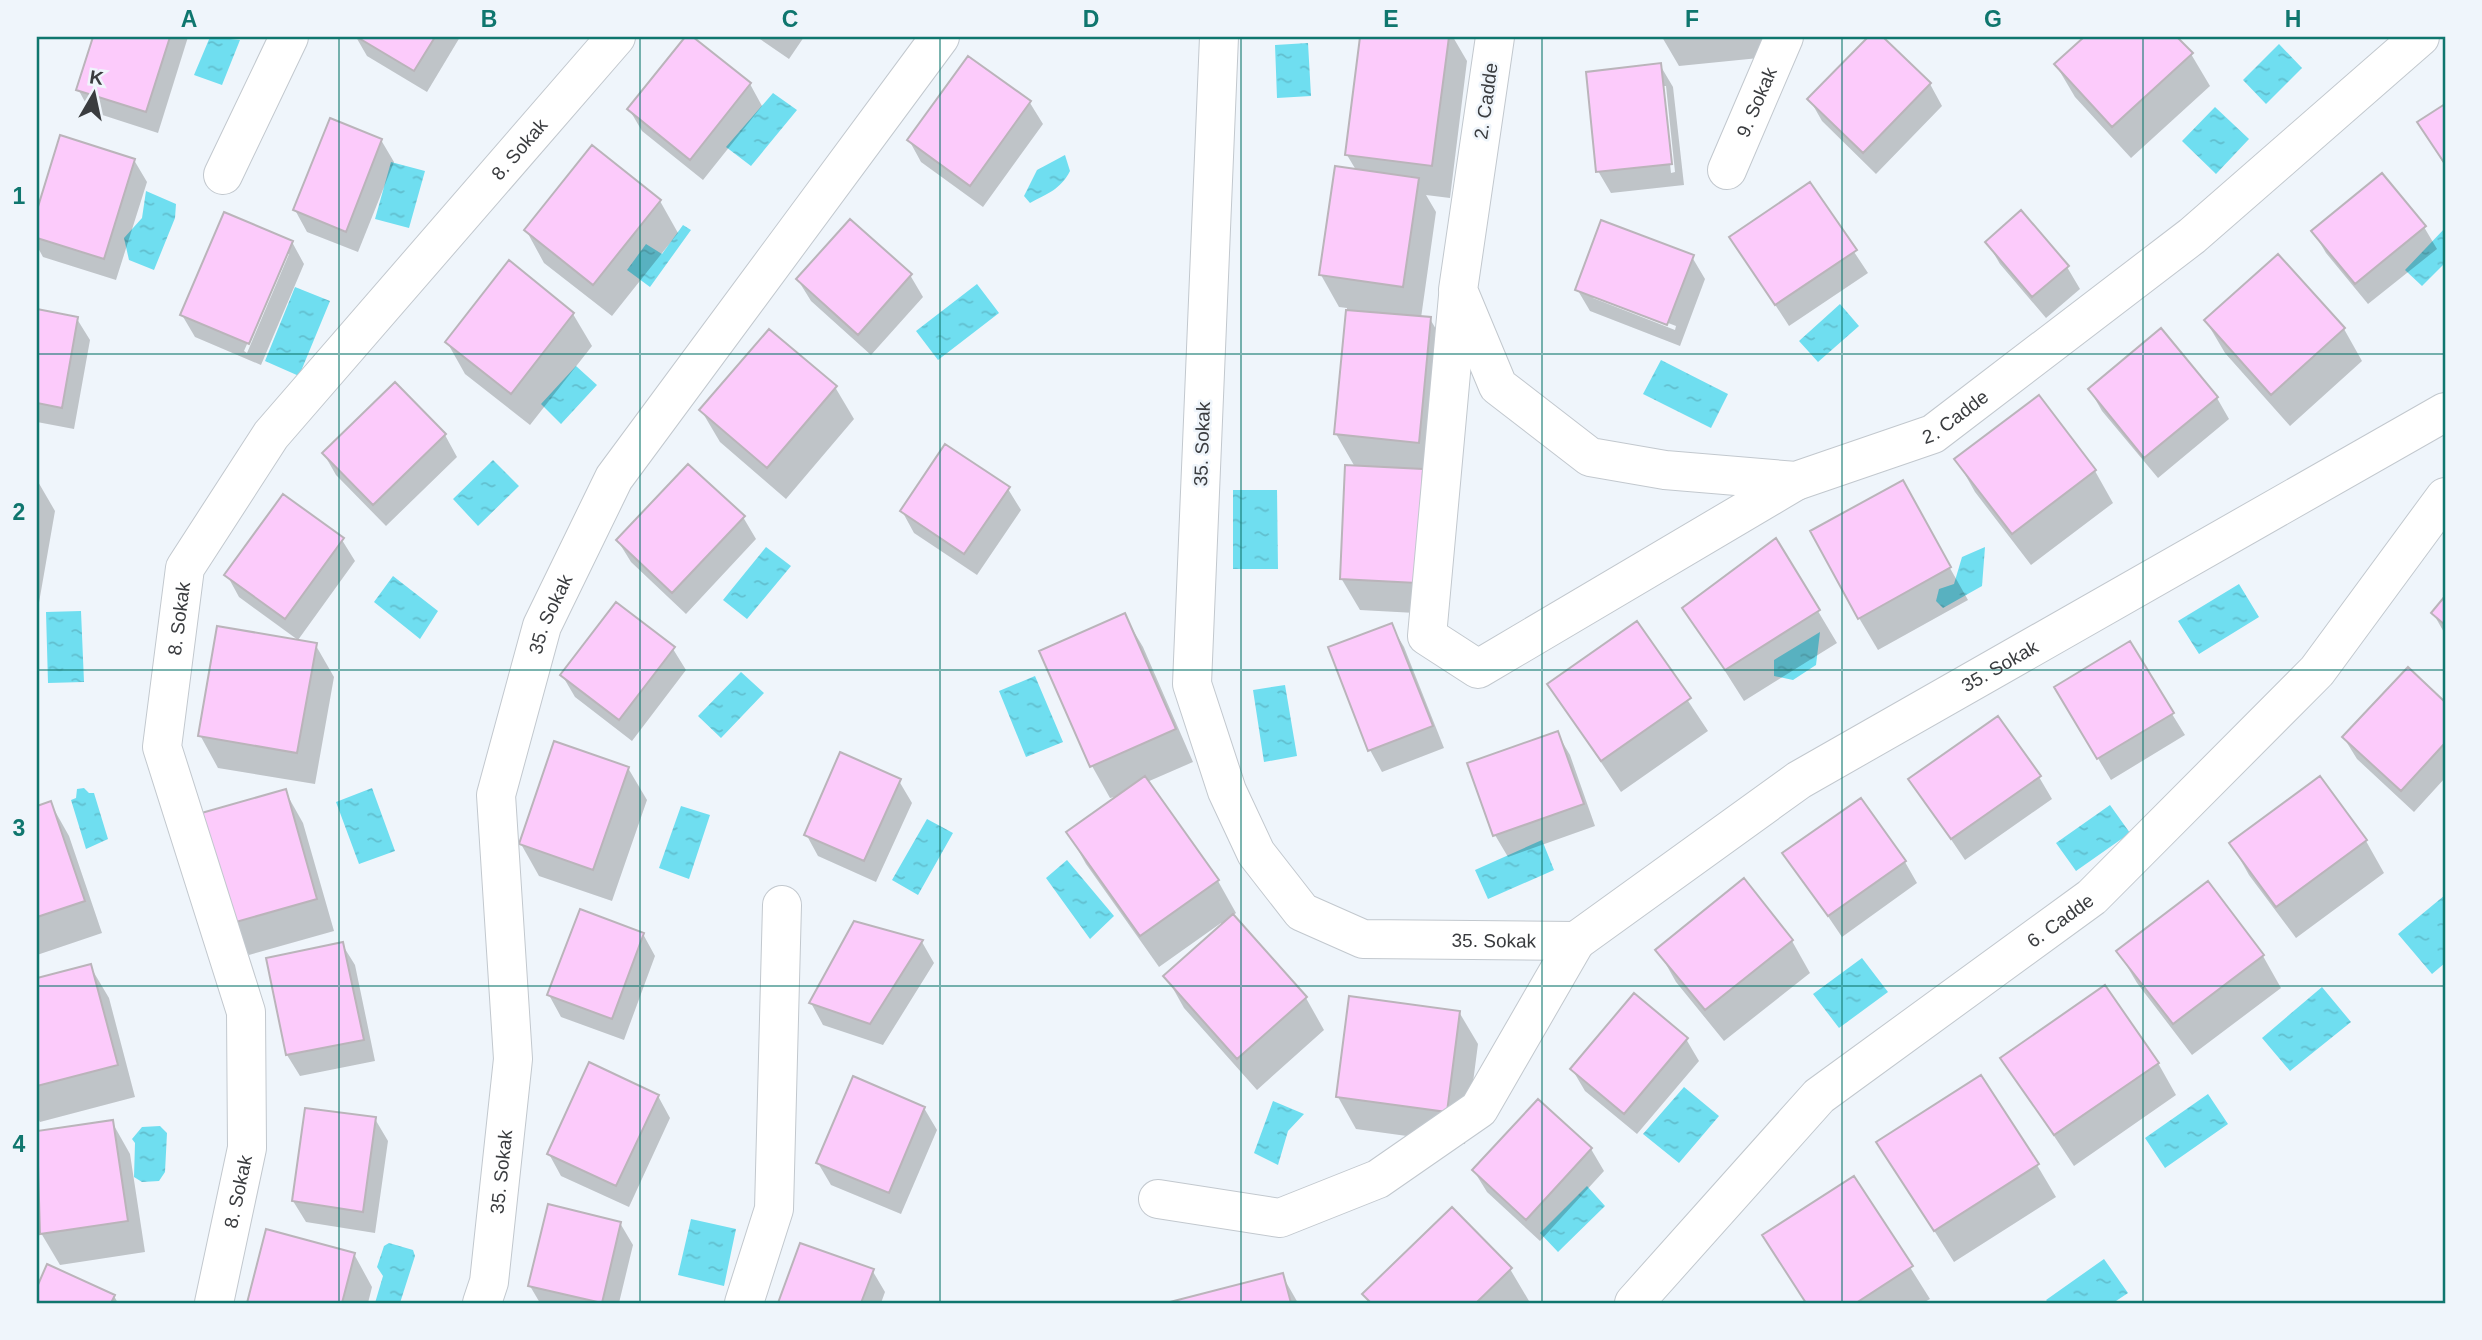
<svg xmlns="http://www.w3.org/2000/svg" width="2482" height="1340" font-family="Arial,sans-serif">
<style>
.water{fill:url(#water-ripples)}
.shadow{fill:#0003;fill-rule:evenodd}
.building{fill:#fccbfb;stroke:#bab4ba;stroke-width:2}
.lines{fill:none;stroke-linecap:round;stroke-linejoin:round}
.minor-casing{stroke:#c2c8ce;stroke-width:40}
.minor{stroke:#fff;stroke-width:38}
.grid{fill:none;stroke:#0f766e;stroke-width:2;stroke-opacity:0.55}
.labels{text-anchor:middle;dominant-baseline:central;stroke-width:5;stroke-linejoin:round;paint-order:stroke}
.street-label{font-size:19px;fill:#3a3c3f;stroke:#eff5fb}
.neatline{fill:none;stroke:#0f766e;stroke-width:2.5}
.grid-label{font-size:23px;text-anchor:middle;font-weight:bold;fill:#0f766e}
</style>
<defs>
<pattern id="water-ripples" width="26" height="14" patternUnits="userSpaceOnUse" patternTransform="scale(1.75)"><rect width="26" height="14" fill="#6fdef0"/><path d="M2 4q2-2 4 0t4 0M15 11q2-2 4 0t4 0" fill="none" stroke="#61bfcf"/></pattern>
</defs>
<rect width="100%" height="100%" fill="#eff5fb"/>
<path class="water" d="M210,37L240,40L222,85L194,75Z
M1308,43L1311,96L1277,98L1275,45Z
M2279,44L2302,68L2266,104L2243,80Z
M773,93L797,110L751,166L726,147Z
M2215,107L2249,139L2216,174L2182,141Z
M1065,155L1070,171C1060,190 1048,193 1030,203L1024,196L1037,170Z
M391,162L425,171L409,228L375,219Z
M146,191L176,204L175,218L154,270L129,260L124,238L142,218Z
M683,225L691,230L650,287L627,270L646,244L662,254Z
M2445,228V263L2422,286L2405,270Z
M977,284L999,313L938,360L916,331Z
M295,287L330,301L299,376L265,361Z
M1840,304L1859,326L1818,362L1799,341Z
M1661,360L1728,394L1711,428L1643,394Z
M576,366L597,385L561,424L541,404Z
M493,460L519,486L478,526L453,499Z
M1233,490H1277L1278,569H1233Z
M766,547L791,566L747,619L723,600Z
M1985,547L1982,586L1943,608L1936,601L1939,589L1954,584L1962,557Z
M393,576L438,611L420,639L374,602Z
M2239,584L2259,617L2199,654L2178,621Z
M81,611L84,682L48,683L46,612Z
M1820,632L1816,665L1793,680L1774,676V660Z
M741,672L764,693L721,738L698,716Z
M1035,676L1063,742L1026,757L999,691Z
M1285,685L1297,756L1264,762L1253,690Z
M84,788L89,793H94L108,839L86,849L71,800L76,798L77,789Z
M372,788L395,851L359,864L336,802Z
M2110,805L2130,833L2076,871L2056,843Z
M681,806L710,815L689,879L659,868Z
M927,819L953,833L918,895L892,880Z
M1542,840L1554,870L1488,899L1475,870Z
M1067,860L1114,916L1090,939L1046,878Z
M2445,895V963L2432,974L2398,934Z
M1862,958L1888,992L1839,1028L1813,994Z
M2322,987L2351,1022L2290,1071L2262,1038Z
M1684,1087L1719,1116L1679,1163L1643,1134Z
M2208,1094L2228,1124L2165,1168L2145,1138Z
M1273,1101L1304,1114L1288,1131L1278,1165L1254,1153Z
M160,1126L167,1133L165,1172L159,1181L142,1182L134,1177L135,1143L132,1139L142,1127Z
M1587,1186L1605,1206L1558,1252L1540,1233Z
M691,1219L736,1229L724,1286L678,1275Z
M389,1243L413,1250L415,1256L400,1303H375L383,1276L377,1267L384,1246Z
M2104,1259L2128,1293L2113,1303H2049L2046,1300Z"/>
<path class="shadow" d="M94,37H188L158,133L90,111L78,89Z
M356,37H460L427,92L367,56Z
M687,37L750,84L762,106L703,180L642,131L629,109Z
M757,37H804L789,59Z
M1361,37H1453L1467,61L1450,198L1426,195L1436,212L1421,318L1430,319L1449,351L1434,614L1360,610L1341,578L1355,467L1336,434L1347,308L1339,307L1321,275L1356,170L1347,155Z
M1662,37H1767L1769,57L1679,66Z
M1871,37H1881L1930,84L1942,106L1876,174L1822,121L1810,100Z
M2086,37H2175L2191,54L2210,86L2131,158L2075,97L2056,65Z
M969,59L1030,103L1043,124L983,207L921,162L909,140Z
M1660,65L1673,87L1684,185L1611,193L1598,171ZM1662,86H1666L1675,172L1671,173Z
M2445,106V166L2419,123Z
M61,137L134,160L147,182L116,280L43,257L37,246V216Z
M381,140L394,162L358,252L307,232L295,210Z
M1809,184L1868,273L1789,326L1731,237Z
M660,201L678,233L612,316L544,263L526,230Z
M2424,227L2437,249L2368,304L2326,253L2313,231Z
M292,242L304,264L261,365L195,337L182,315ZM286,254H289L247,353L244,351Z
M1987,242L2067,267L2080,289L2046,318L2000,264Z
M1692,257L1705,279L1680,346L1590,311L1577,289ZM1593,294L1676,326L1675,330L1593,298Z
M910,275L923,297L871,355L811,301L798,280Z
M37,311L77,319L90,340L74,429L37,422Z
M573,314L592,346L530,425L465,374L447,342Z
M2206,321L2344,329L2362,361L2290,426L2225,353Z
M395,384L445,435L457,457L386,526L336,475L324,454Z
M835,387L854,419L786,499L720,442L701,410Z
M2090,390L2217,398L2229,419L2158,478L2102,411Z
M2039,397L2095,471L2113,503L2031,565L1975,492L1957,460Z
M37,480L55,511L37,614Z
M1008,489L1021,510L977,575L914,533L902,511Z
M1920,515L1968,600L1878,650L1859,618Z
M743,517L756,539L686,614L631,562L618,541Z
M342,540L355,561L298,640L239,597L227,575Z
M1776,541L1837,643L1744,701L1685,608Z
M2445,599V634L2433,613Z
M1124,615L1143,647L1193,762L1147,782L1218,881L1236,913L1232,916L1306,998L1324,1030L1257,1090L1184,1008L1166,976L1223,925L1221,923L1159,967L1086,864L1068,832L1119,796L1110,798L1092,766Z
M1637,624L1708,731L1621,792L1549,685Z
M1391,625L1404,647L1444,748L1382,772L1370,750Z
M315,644L334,677L315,784L218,768L200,735Z
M673,649L686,670L632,741L575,697L562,675Z
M2408,669L2445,704V778L2414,812L2357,759L2344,738Z
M2069,710L2172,714L2185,735L2111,780Z
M1557,733L1570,755L1595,826L1508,857L1495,835Z
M628,768L647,800L612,901L539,876L521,844Z
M2039,777L2052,799L1965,860L1910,779Z
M899,781L912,803L876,882L818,856L806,834Z
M285,791L303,823L334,931L249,955L231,923Z
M51,804L69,836L102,933L37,955V808Z
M2366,841L2384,873L2296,938L2249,875L2231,843Z
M1785,853L1905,862L1917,883L1842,937Z
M643,934L655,956L624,1040L561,1017L549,995Z
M1792,941L1810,973L1724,1041L1676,982L1658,950Z
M922,942L934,963L883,1045L823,1025L811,1003Z
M342,944L355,965L375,1061L300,1076L287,1055Z
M2118,951L2263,956L2281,988L2192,1055L2137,983Z
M90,966L109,998L135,1097L40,1122L37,1117V980Z
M1459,1012L1478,1044L1465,1144L1356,1129L1338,1097Z
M1686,1039L1699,1061L1637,1134L1585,1091L1572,1069Z
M2002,1058L2158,1063L2176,1095L2074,1166Z
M658,1096L670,1118L629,1207L561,1176L549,1154Z
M924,1108L937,1130L901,1214L831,1185L818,1163Z
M375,1119L388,1141L375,1233L306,1222L293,1201Z
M112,1122L130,1154L145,1252L60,1265L41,1233L37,1203V1133Z
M1878,1142L2037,1165L2056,1197L1954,1262Z
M1591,1149L1604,1171L1540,1241L1487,1192L1474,1171Z
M1854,1178L1930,1299L1923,1303H1806L1764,1236Z
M620,1223L633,1245L619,1303H540L530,1286Z
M268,1231L354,1254L372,1287L368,1303H249Z
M801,1245L872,1270L885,1292L881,1303H780Z
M48,1267L114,1296L118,1303H37V1292Z
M1510,1269L1529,1301L1526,1303H1369L1364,1294Z
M1282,1275L1298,1303H1173Z"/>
<path class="building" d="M93,37H170L146,112L76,90Z
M357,37H435L414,71Z
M685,37H693L751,83L690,160L627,109Z
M1360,37H1449L1432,166L1345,155Z
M1868,37H1883L1931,83L1863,153L1807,99Z
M2084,37H2177L2193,53L2112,127L2054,64Z
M968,56L1031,101L970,186L907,140Z
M1661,63L1672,164L1596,172L1586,72Z
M2445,104V164L2417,122Z
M330,118L382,139L346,232L293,210Z
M60,135L135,159L104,259L37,238V210Z
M592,145L661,200L593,285L524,230Z
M1335,166L1419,178L1403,287L1319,275Z
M2382,173L2426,226L2355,284L2311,231Z
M1810,182L1857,250L1775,305L1729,237Z
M2021,210L2069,266L2032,297L1985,242Z
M224,212L293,241L249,344L180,315Z
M850,219L912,274L858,335L796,279Z
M1601,220L1694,255L1667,325L1575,290Z
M2278,254L2345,328L2271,395L2204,320Z
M509,260L574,313L511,394L445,342Z
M37,309L78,317L62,408L37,403Z
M1346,310L1431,317L1419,443L1334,434Z
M2161,328L2218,397L2144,458L2088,389Z
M769,329L837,386L767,468L699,410Z
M395,382L446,434L373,505L322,453Z
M2039,395L2096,470L2012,534L1954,459Z
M945,444L1010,487L964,554L900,511Z
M688,464L745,516L672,593L616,540Z
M1345,465L1423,469L1417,583L1340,579Z
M1903,480L1951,567L1858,619L1810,531Z
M283,494L344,538L285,619L224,575Z
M1776,538L1820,610L1725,670L1682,608Z
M2445,596V625L2431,613Z
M616,602L675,647L619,720L560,675Z
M1125,613L1176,729L1090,767L1039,651Z
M1637,621L1691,698L1601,761L1547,684Z
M1392,623L1433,726L1368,751L1328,647Z
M217,626L317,643L297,753L198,736Z
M2130,641L2174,713L2097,759L2054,687Z
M2408,667L2445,702V743L2401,791L2342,737Z
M1998,716L2041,776L1951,839L1908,779Z
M1558,731L1584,804L1493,836L1467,763Z
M554,741L629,767L593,870L519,844Z
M840,752L901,779L864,861L804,835Z
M1145,776L1219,880L1140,936L1066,832Z
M2320,776L2367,840L2276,907L2229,843Z
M286,789L317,899L229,924L198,814Z
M1861,798L1906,861L1828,916L1782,853Z
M51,801L85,901L37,917V806Z
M1744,878L1793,940L1705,1010L1655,950Z
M2208,881L2264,955L2173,1024L2116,951Z
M580,909L644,933L612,1019L547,995Z
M1233,914L1307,997L1237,1059L1163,976Z
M854,921L923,940L870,1024L809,1003Z
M343,942L364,1040L286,1055L266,958Z
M91,964L118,1065L37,1086V978Z
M2105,985L2159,1063L2054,1135L2000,1058Z
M1634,993L1688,1038L1624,1114L1570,1069Z
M1349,996L1460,1011L1447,1112L1336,1097Z
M589,1062L659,1095L616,1186L547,1154Z
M1981,1075L2039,1164L1934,1231L1876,1142Z
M853,1076L925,1107L889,1193L816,1163Z
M1538,1099L1592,1148L1526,1220L1472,1170Z
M305,1108L376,1117L363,1212L292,1201Z
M113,1120L128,1221L40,1234L37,1131Z
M1854,1176L1913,1266L1856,1303H1806L1762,1235Z
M548,1204L621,1222L602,1303L528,1286Z
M1452,1207L1512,1268L1476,1303H1371L1362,1294Z
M266,1229L355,1253L342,1303H247Z
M800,1243L874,1269L861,1303H778Z
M47,1264L115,1295L111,1303H37V1287Z
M1283,1273L1291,1303H1166Z"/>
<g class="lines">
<defs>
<g id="minor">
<path id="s1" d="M1219,37L1192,684L1227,791L1256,853L1302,912L1363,939L1576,941L1799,780L2445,412"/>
<path id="s2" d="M1495,37L1458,290L1498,386L1590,457L1665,470L1796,481L1933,434L2192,236L2420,37"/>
<path id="s3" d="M1727,170L1784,37"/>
<path d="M223,175L289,37"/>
<path d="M1458,296L1427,636L1478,669L1796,481"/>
<path d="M1158,1199L1280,1218L1378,1179L1479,1109L1576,941"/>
<path id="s4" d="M214,1303L247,1148L246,1012L162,747L185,568L271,435L616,37"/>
<path id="s5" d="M482,1303L489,1282L513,1059L496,795L542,626L614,478L940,37"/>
<path d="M744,1303L774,1209L782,905"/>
<path id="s6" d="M1634,1303L1819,1096L2092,897L2317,671L2445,497"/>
</g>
</defs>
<use href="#minor" class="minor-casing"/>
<use href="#minor" class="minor"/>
</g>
<path class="grid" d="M339,37V1303M640,37V1303M940,37V1303M1241,37V1303M1542,37V1303M1842,37V1303M2143,37V1303M37,354H2445M37,670H2445M37,986H2445"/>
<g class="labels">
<g class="street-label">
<text transform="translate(1486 101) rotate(-82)">2. Cadde</text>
<text stroke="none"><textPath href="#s3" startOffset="74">9. Sokak</textPath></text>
<text stroke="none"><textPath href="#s4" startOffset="1290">8. Sokak</textPath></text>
<text stroke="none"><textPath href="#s2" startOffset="856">2. Cadde</textPath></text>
<text transform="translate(1202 444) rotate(-88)">35. Sokak</text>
<text stroke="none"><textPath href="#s5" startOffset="700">35. Sokak</textPath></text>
<text stroke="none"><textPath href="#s4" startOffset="702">8. Sokak</textPath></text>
<text stroke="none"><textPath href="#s1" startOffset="1689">35. Sokak</textPath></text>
<text stroke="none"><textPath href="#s6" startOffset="576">6. Cadde</textPath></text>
<text stroke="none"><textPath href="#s1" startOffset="1101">35. Sokak</textPath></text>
<text stroke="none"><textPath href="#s5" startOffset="133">35. Sokak</textPath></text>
<text stroke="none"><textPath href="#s4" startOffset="114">8. Sokak</textPath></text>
</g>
</g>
<rect width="2482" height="1340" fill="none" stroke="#eff5fb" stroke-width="77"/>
<g transform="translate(94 94) rotate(9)" stroke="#eff5fb" stroke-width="5" paint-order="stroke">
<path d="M0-5L12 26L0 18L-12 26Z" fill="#3a3c3f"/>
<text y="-10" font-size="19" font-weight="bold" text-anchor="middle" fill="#3a3c3f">K</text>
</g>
<rect x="38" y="38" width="2406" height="1264" class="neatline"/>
<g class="grid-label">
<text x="189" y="27">A</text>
<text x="489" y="27">B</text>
<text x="790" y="27">C</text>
<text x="1091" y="27">D</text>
<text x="1391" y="27">E</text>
<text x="1692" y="27">F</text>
<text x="1993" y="27">G</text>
<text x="2293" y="27">H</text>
<text x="19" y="204">1</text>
<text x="19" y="520">2</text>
<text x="19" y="836">3</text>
<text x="19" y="1152">4</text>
</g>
</svg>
